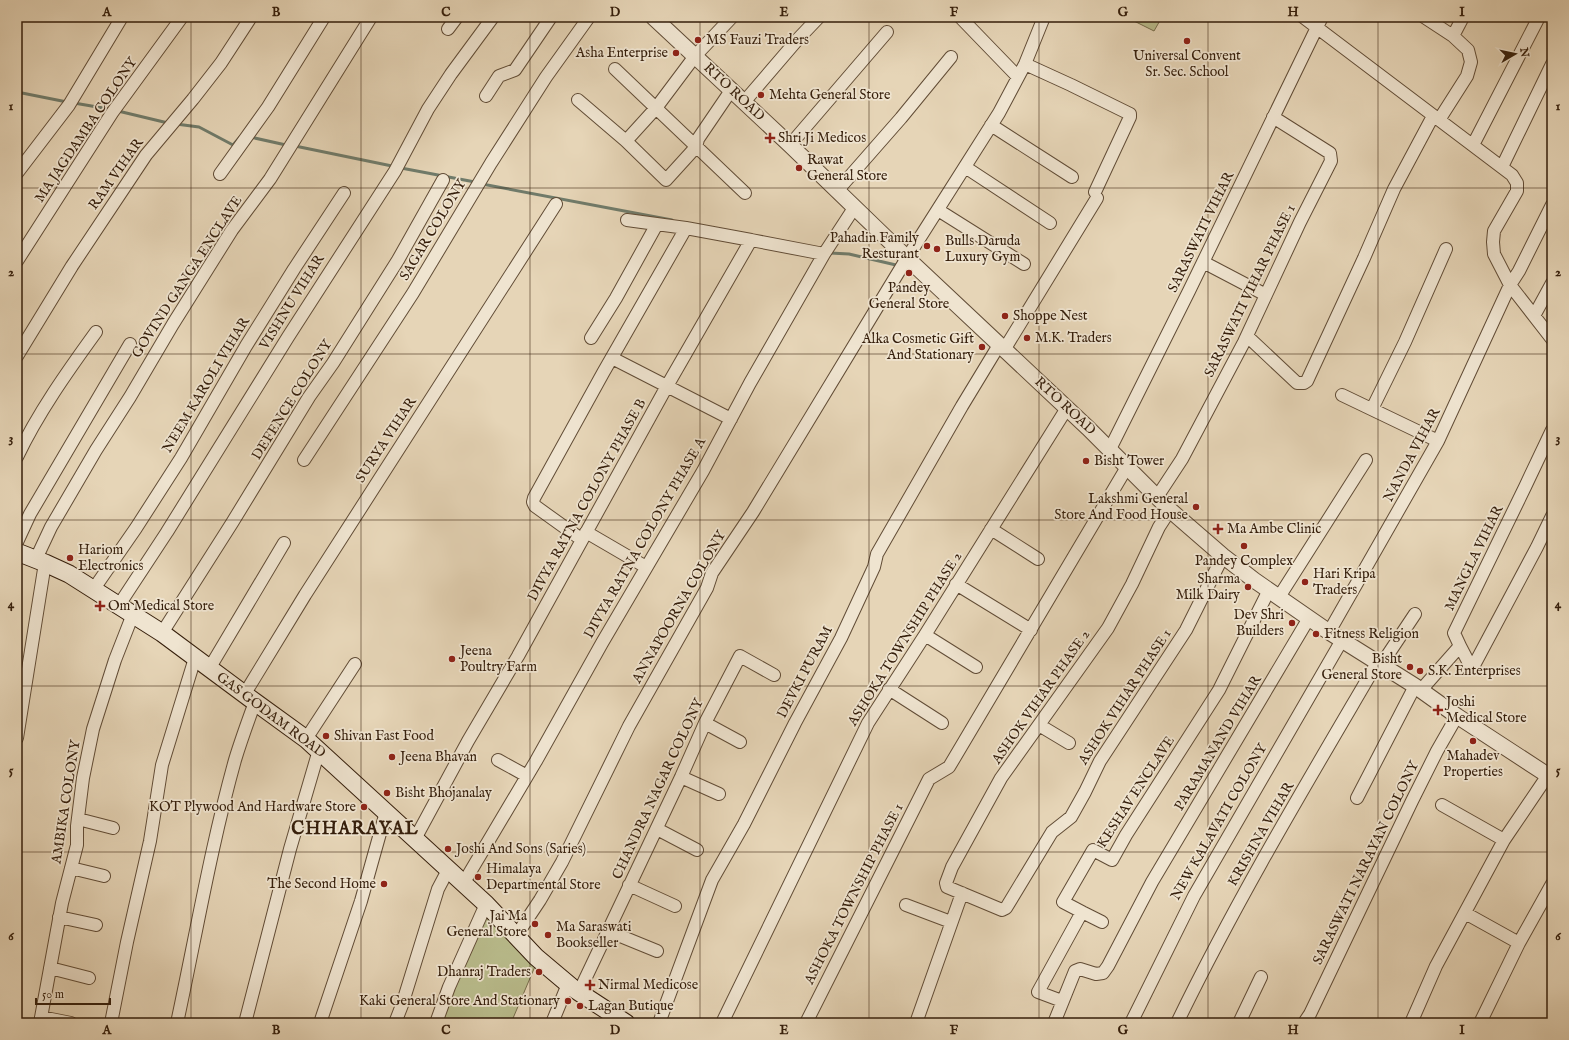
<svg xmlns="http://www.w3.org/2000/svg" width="1569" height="1040" font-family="'IM FELL English',serif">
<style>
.green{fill:#b9bc8c;stroke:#776d4c}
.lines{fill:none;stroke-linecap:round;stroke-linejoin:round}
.stream{stroke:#707b6a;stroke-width:3}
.minor-casing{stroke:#614c36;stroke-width:14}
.tertiary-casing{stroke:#614c36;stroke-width:17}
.secondary-casing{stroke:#351e0b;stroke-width:19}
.minor{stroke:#efe4d0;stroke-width:12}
.tertiary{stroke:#efe4d0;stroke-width:15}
.secondary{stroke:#efe4d0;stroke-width:17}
.grid{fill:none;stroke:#351e0b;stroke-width:1;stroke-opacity:0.55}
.poi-dot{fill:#8f2418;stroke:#efe4d0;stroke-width:1.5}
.labels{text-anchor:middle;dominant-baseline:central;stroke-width:3.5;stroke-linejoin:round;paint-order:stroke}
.poi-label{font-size:14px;fill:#351e0b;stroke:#efe4d0;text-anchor:start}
.street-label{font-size:14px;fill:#351e0b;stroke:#efe4d0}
.district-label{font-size:18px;font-weight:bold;letter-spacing:1px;fill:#351e0b;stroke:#efe4d0}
.neatline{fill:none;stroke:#351e0b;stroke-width:1.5}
.grid-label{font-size:13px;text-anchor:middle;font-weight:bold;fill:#351e0b}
</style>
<rect width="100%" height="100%" fill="#e6d5b7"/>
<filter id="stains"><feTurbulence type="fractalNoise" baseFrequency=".005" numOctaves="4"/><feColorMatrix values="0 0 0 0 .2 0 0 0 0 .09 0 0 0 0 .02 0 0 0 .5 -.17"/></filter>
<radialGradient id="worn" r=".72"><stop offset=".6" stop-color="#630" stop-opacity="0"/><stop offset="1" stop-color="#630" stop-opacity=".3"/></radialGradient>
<path class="green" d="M1126,17H1162L1154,31Z
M486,913L536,964L511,1023H440Z"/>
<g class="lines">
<path class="stream" d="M17,92L67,102
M74,103L109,109
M118,111L168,123
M176,124L199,127L233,145L240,137
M250,137L286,145
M295,146L392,166
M401,168L475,182
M482,184L672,220
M830,253L849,254L896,265"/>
<defs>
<path id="minor" d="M960,17L1018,77
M1303,17L1512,175L1517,183V191L1494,231L1493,242L1494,254L1510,285L1552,339
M1424,17L1453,36L1468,50L1471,62L1467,76L1439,120
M448,29L457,17
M1453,36L1463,17
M1025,64L1071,85L1130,114V117L1095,192
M615,69L745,193
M486,96L499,76L515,70L551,17
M578,100L626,141L666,180L696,147L698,139L732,89
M744,102L798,39L819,17
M991,125L1072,177
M626,141L656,108L695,56L732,17
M790,145L887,32
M1473,145L1539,17
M965,167L1050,223
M1502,167L1552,64
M17,173L69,105L122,17
M220,174L268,107L324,17
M837,191L901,118L951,57
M938,210L1024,264
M627,220L686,228L751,240
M17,261L112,113L182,17
M1203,262L1266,295
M1534,316L1552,283
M1247,336L1297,383H1304L1307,381L1364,258L1394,189L1433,116
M591,338L616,298L657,224
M1004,350L1097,198
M17,356L72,266L146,155L193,99L221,63L251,17
M612,358L731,419
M1342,395L1438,441
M1372,409L1405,342L1446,249
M1110,449L1189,291L1322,17
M17,457C38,413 67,372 96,332
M304,460L413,293L491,163L546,77L589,17
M1157,497L1182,459L1244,342L1300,222L1331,161L1330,153L1273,117
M1170,510L1159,527L1132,584L1108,628L1001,778L952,867L946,883L947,887L1002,910L1006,908L1052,832L1071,817L1085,792L1100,761L1186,630L1223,556
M991,529L1038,559
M586,532L646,567
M581,539L535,506L533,502L534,498L603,373L686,228
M17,542L30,514L130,344
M36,559L51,527L96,450L130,397L173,324L232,230L270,179L371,17
M956,584L1031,630
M93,590L136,528L181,458L246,346L294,269L344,193
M1279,597L1366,460
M119,605L167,532L288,337L395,171L428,109L451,74L493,17
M1329,632L1438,441L1510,285L1519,271L1552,205
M162,633L232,523L309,397L333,363L398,260L443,180
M925,635L976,667
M1460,646L1472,669L1537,547L1552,516
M1381,665L1415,614
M209,669L284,543
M889,689L942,723
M1421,690L1460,646L1454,633L1525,487L1552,430
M244,695L305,595L556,204
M705,723L740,742
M1039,725L1069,743
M17,738L45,563
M306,739L355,664
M498,760L527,776
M681,777L719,794
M1357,798L1415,686
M1442,805L1504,840
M78,819L113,828
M657,829L697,850
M415,839L468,741L518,656L667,386L751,240L824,254
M71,868L104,876
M463,884L536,761L602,643L703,471L750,383L824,254L854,208
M629,885L675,906
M906,905L951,922
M1082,912L1102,922
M1465,913L1519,943
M59,917L96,925
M608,931L657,951
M516,936L540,900L562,862L629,726L707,588L712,573L753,512L907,258L999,113L1025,64L1044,17
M50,968L89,978
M579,992L681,777L705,723L740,656L774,675
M1062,1001L1038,992L1082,912L1063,902L1093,850L1112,860L1126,835L1219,690L1269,590
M41,1017L71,1023
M40,1023L62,903L77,845V826L83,778L93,729L115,660L133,614
M111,1023L127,942L150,841L162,765L195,658
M177,1023C196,935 211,846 235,760C241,740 248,721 255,702
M245,1023L290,849L319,750
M320,1023L361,901L386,812
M395,1023L402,1005L438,889L448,870
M436,1023L449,987L486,904
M552,1023L568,984
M659,1023L712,880L744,824L795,723L841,638L874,567L877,554L962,406L999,345
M722,1023L868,723L925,635L1067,408
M806,1023L929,779L949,767L1127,467
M916,1023L962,893
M1054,1023L1075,971L1080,969L1096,974L1103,973L1108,966L1152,882L1309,618
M1131,1023L1194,896L1342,640
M1177,1023C1237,899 1308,781 1377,663
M1239,1023L1261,977
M1304,1023L1310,1014L1412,801L1437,751L1457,716
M1411,1023L1436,966L1504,840L1548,775
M1480,1023L1519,943L1552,884"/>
<path id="tertiary" d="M653,17L790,145L907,258L1088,428L1170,510L1223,556L1254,580L1329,632L1415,686L1457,716L1552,778"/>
<path id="secondary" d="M17,552L45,563L69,574L162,633L255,702L306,739L486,904L536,957L574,989L626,1023"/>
</defs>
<use href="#minor" class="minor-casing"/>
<use href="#tertiary" class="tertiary-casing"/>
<use href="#secondary" class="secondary-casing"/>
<use href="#minor" class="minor"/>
<use href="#tertiary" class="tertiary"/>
<use href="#secondary" class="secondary"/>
</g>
<path class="grid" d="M191,17V1023M361,17V1023M530,17V1023M700,17V1023M869,17V1023M1039,17V1023M1208,17V1023M1378,17V1023M17,188H1552M17,354H1552M17,520H1552M17,686H1552M17,852H1552"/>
<g class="poi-dot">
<circle cx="698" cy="40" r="4"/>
<circle cx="1187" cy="41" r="4"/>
<circle cx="676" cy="53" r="4"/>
<circle cx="761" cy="95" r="4"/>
<path d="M768 132h4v4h4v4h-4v4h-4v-4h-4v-4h4z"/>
<circle cx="799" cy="168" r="4"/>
<circle cx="927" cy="246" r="4"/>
<circle cx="937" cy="249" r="4"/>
<circle cx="909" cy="273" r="4"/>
<circle cx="1005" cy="316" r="4"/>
<circle cx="1027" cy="338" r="4"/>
<circle cx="982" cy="347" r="4"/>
<circle cx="1086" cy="461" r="4"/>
<circle cx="1196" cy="507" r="4"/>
<path d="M1216 523h4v4h4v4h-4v4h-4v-4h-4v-4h4z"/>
<circle cx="1244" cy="546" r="4"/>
<circle cx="70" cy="558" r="4"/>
<circle cx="1305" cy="582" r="4"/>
<circle cx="1248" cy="587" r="4"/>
<path d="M98 600h4v4h4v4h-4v4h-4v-4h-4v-4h4z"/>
<circle cx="1292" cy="623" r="4"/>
<circle cx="1316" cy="634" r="4"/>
<circle cx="452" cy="659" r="4"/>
<circle cx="1410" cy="667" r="4"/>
<circle cx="1420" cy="671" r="4"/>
<path d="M1436 704h4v4h4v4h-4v4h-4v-4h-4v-4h4z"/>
<circle cx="326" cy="736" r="4"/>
<circle cx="1473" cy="741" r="4"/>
<circle cx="392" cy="757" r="4"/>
<circle cx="387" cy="793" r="4"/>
<circle cx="364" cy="807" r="4"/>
<circle cx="448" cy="849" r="4"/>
<circle cx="478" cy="877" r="4"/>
<circle cx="384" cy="884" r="4"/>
<circle cx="535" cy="924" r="4"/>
<circle cx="548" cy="935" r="4"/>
<circle cx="539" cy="972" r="4"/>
<path d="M588 979h4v4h4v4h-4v4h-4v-4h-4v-4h4z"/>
<circle cx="568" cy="1001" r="4"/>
<circle cx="580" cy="1006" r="4"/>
</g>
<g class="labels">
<g class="poi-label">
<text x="706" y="40">MS Fauzi Traders</text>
<text x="668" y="53" text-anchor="end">Asha Enterprise</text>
<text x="1187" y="56" text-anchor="middle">Universal Convent<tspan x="1187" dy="16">Sr. Sec. School</tspan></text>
<text x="769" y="95">Mehta General Store</text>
<text x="778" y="138">Shri Ji Medicos</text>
<text x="807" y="160">Rawat<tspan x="807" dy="16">General Store</tspan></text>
<text x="919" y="238" text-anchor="end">Pahadin Family<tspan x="919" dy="16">Resturant</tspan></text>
<text x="945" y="241">Bulls Daruda<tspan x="945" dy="16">Luxury Gym</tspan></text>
<text x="909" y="288" text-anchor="middle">Pandey<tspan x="909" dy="16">General Store</tspan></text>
<text x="1013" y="316">Shoppe Nest</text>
<text x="1035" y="338">M.K. Traders</text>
<text x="974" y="339" text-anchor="end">Alka Cosmetic Gift<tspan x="974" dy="16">And Stationary</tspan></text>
<text x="1094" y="461">Bisht Tower</text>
<text x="1188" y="499" text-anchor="end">Lakshmi General<tspan x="1188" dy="16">Store And Food House</tspan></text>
<text x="1227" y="529">Ma Ambe Clinic</text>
<text x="78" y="550">Hariom<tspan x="78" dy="16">Electronics</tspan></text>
<text x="1244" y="561" text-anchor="middle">Pandey Complex</text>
<text x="1313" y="574">Hari Kripa<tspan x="1313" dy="16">Traders</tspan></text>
<text x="1240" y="579" text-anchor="end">Sharma<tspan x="1240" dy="16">Milk Dairy</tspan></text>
<text x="108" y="606">Om Medical Store</text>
<text x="1284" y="615" text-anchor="end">Dev Shri<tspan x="1284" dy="16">Builders</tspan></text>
<text x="1324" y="634">Fitness Religion</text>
<text x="460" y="651">Jeena<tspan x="460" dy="16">Poultry Farm</tspan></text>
<text x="1402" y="659" text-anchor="end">Bisht<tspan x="1402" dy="16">General Store</tspan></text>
<text x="1428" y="671">S.K. Enterprises</text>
<text x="1446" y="702">Joshi<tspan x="1446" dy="16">Medical Store</tspan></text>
<text x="334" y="736">Shivan Fast Food</text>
<text x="1473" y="756" text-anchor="middle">Mahadev<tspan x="1473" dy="16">Properties</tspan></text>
<text x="400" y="757">Jeena Bhavan</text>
<text x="395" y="793">Bisht Bhojanalay</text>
<text x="356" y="807" text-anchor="end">KOT Plywood And Hardware Store</text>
<text x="456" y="849">Joshi And Sons (Saries)</text>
<text x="486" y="869">Himalaya<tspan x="486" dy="16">Departmental Store</tspan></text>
<text x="376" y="884" text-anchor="end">The Second Home</text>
<text x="527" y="916" text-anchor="end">Jai Ma<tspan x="527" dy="16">General Store</tspan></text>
<text x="556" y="927">Ma Saraswati<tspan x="556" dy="16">Bookseller</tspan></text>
<text x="531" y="972" text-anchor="end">Dhanraj Traders</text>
<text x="598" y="985">Nirmal Medicose</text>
<text x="560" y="1001" text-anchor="end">Kaki General Store And Stationary</text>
<text x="588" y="1006">Lagan Butique</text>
</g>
<g class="street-label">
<text transform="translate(734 92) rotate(43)">RTO ROAD</text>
<text transform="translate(86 130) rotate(-56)">MA JAGDAMBA COLONY</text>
<text transform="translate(116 174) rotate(-55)">RAM VIHAR</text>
<text transform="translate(433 230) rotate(-59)">SAGAR COLONY</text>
<text transform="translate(1201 232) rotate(-64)">SARASWATI VIHAR</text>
<text transform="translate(187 277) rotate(-57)">GOVIND GANGA ENCLAVE</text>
<text transform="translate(1250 291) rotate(-64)">SARASWATI VIHAR PHASE 1</text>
<text transform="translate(292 302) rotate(-58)">VISHNU VIHAR</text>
<text transform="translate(206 385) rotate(-59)">NEEM KAROLI VIHAR</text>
<text transform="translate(292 400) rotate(-58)">DEFENCE COLONY</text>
<text transform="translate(1065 406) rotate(43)">RTO ROAD</text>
<text transform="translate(386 440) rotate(-57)">SURYA VIHAR</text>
<text transform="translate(1412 455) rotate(-62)">NANDA VIHAR</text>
<text transform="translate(587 500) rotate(-61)">DIVYA RATNA COLONY PHASE B</text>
<text transform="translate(645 538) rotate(-60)">DIVYA RATNA COLONY PHASE A</text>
<text transform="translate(1474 558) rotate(-64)">MANGLA VIHAR</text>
<text transform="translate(679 607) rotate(-60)">ANNAPOORNA COLONY</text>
<text transform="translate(905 639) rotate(-58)">ASHOKA TOWNSHIP PHASE 2</text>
<text transform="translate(805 672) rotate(-62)">DEVKI PURAM</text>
<text transform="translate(1041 697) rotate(-55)">ASHOK VIHAR PHASE 2</text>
<text transform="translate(1125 697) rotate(-57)">ASHOK VIHAR PHASE 1</text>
<text transform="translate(271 715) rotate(37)">GAS GODAM ROAD</text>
<text transform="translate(1218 743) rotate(-59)">PARAMANAND VIHAR</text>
<text transform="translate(658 789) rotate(-65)">CHANDRA NAGAR COLONY</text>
<text transform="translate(1136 792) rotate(-57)">KESHAV ENCLAVE</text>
<text transform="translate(66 802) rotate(-81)">AMBIKA COLONY</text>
<text transform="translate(1219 822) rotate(-60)">NEW KALAVATI COLONY</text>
<text transform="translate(1261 834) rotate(-60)">KRISHNA VIHAR</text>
<text transform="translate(1366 863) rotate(-64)">SARASWATI NARAYAN COLONY</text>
<text transform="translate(854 894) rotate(-63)">ASHOKA TOWNSHIP PHASE 1</text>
</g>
<g class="district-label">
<text x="355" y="829">CHHARAYAL</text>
</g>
</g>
<rect width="1569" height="1040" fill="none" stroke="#e6d5b7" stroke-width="44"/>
<g transform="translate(1515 54) rotate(81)" stroke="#efe4d0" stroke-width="3" paint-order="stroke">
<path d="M0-3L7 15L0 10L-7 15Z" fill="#351e0b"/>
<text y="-6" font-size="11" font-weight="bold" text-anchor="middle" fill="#351e0b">N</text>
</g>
<path d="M36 998v6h74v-6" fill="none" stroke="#351e0b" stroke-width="2"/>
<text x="42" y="998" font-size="12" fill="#351e0b" stroke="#efe4d0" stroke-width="3" paint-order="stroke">50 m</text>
<rect x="22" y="22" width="1525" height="996" class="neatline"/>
<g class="grid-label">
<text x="107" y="16">A</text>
<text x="276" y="16">B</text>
<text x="446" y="16">C</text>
<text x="615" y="16">D</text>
<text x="784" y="16">E</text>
<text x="954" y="16">F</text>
<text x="1123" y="16">G</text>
<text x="1293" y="16">H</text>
<text x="1462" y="16">I</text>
<text x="11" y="110">1</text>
<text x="1558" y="110">1</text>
<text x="11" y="276">2</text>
<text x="1558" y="276">2</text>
<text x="11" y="442">3</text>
<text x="1558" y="442">3</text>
<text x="11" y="608">4</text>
<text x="1558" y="608">4</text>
<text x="11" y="774">5</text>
<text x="1558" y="774">5</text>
<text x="11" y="940">6</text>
<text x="1558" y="940">6</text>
<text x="107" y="1034">A</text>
<text x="276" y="1034">B</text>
<text x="446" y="1034">C</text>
<text x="615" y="1034">D</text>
<text x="784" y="1034">E</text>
<text x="954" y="1034">F</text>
<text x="1123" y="1034">G</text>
<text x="1293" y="1034">H</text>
<text x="1462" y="1034">I</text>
</g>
<rect width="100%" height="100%" filter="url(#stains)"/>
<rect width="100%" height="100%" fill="url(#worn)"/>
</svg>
